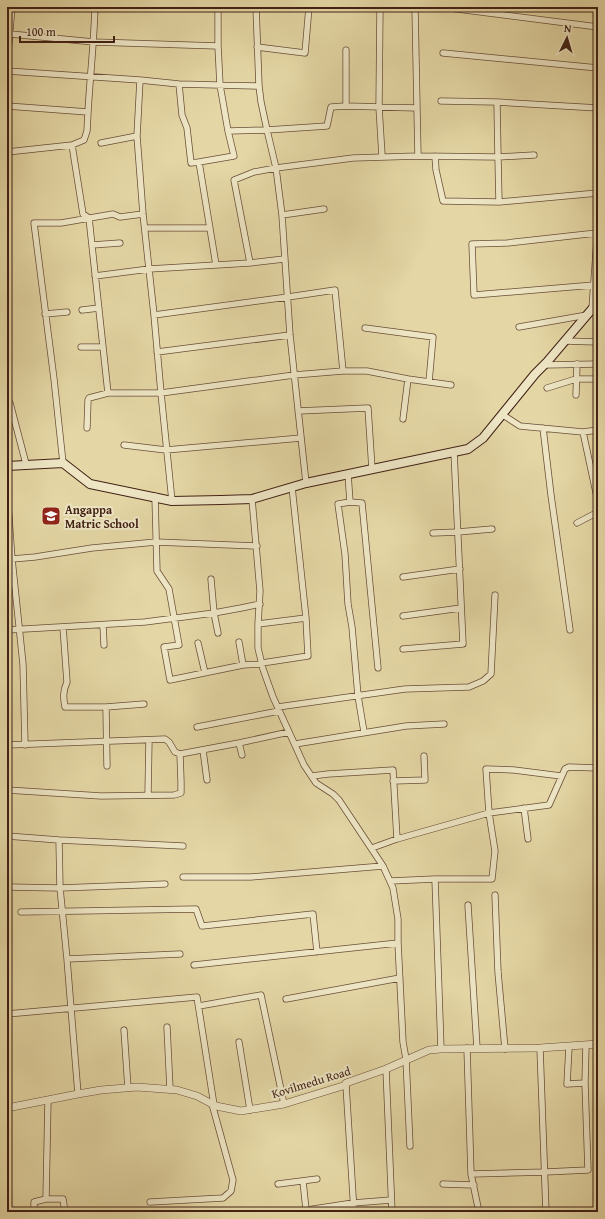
<svg xmlns="http://www.w3.org/2000/svg" width="605" height="1219" font-family="'Gentium Book Plus',serif">
<style>
.lines{fill:none;stroke-linecap:round;stroke-linejoin:round}
.minor-casing{stroke:#6a4e39;stroke-width:7}
.tertiary-casing{stroke:#6a4e39;stroke-width:8}
.secondary-casing{stroke:#412115;stroke-width:10}
.minor{stroke:#ede5c4;stroke-width:5.5}
.tertiary{stroke:#ede5c4;stroke-width:7}
.secondary{stroke:#ede5c4;stroke-width:8}
.labels{text-anchor:middle;dominant-baseline:central;stroke-width:4;stroke-linejoin:round;paint-order:stroke}
.poi-label{font-size:12px;font-weight:bold;fill:#412115;stroke:#ede5c4;text-anchor:start}
.street-label{font-size:12px;fill:#412115;stroke:#ede5c4}
</style>
<rect width="100%" height="100%" fill="#e4d7a5"/>
<filter id="stains"><feTurbulence type="fractalNoise" baseFrequency=".005" numOctaves="4"/><feColorMatrix values="0 0 0 0 .2 0 0 0 0 .09 0 0 0 0 .02 0 0 0 .5 -.17"/></filter>
<radialGradient id="worn" r=".72"><stop offset=".6" stop-color="#630" stop-opacity="0"/><stop offset="1" stop-color="#630" stop-opacity=".3"/></radialGradient>
<g class="lines">
<defs>
<path id="minor" d="M380,7L379,107L382,156
M415,7L417,108
M441,7L598,27
M10,34L94,42L218,46V7
M218,46L220,85L228,131
M257,47L305,53L309,7
M443,53L598,68
M7,65L12,7
M7,71L140,80L137,136L143,214L154,315L161,393L172,501
M140,80L179,84L259,86
M179,84L182,115L187,128L191,163L199,162L216,265
M441,101L497,102L598,108
M497,102L498,157L534,155
M7,106L88,112C90,77 94,42 95,7
M346,106V50
M101,143L137,136
M72,145L84,140L87,131L88,112
M7,152L72,145L83,214L89,218L108,393
M435,156L436,170L443,201L499,202
M199,162L234,156L228,131L267,130L261,102L259,86L256,7
M282,215L324,209
M145,228H210
M92,245L120,243
M250,263L234,180L254,172L276,168L353,158L418,156
M95,276L149,269L250,263L284,259
M594,285L474,295L472,244L507,243L597,233
M592,309L598,224
M82,310L99,308
M45,314L67,312
M154,315L288,297L335,290L343,371
M519,327L587,315
M365,328L433,337L429,382
M565,341L598,342
M81,347H103
M157,352L290,335
M544,365L598,364
M408,379L451,385
M547,388L576,379H598
M576,395L577,364
M10,403L26,464
M298,411L368,408L372,469
M503,415L520,426L583,432L598,430
M87,428L88,400L89,398L108,393H161L294,375L343,371H367L408,379L403,419
M543,428L551,495L570,630
M583,432L598,502
M124,445L166,450L301,438
M63,463L54,379L34,223H61L113,214L120,217L143,214
M348,474L350,502L338,504L345,554L348,604L352,627L358,696L364,732
M306,483L290,335L282,215L276,168L267,130L327,126L331,107L346,106L417,108L418,156L498,157L499,202L598,193
M7,490L12,559L23,664L25,745
M155,496L157,571L169,589L179,645L164,647L170,680L243,665L263,664
M252,499L260,591L258,624V648L263,669L273,697L304,765L316,783L333,794L339,800L383,866L393,888L398,919V943L403,1042L406,1059L410,1146
M350,502L362,503L378,668
M577,523L598,512
M433,533L458,532L492,529
M12,559L35,557L92,548L156,542L257,546
M403,577L460,569
M211,579L214,613L218,633
M403,616L461,608
M258,624L306,618
M103,625L104,645
M63,627L67,682C63,691 63,697 65,707H106L144,704
M7,630L145,622L214,613L241,608L260,604
M239,642L243,665
M198,643L205,673
M403,649L463,644L454,452
M262,663L308,656L306,618L292,487
M106,707L107,766
M278,707L405,689L469,687L483,681L491,674L495,595
M197,727L279,711
M239,743L242,755
M295,744L406,726L444,724
M7,745L165,739L169,742L175,752L180,754L239,743L289,732
M203,750L207,780
M312,776L328,774L393,770L397,839
M393,781L425,780L424,756
M7,790L101,796L174,795L181,793V781L180,754
M148,795L149,740
M524,808L528,839
M7,836L59,840L183,846
M59,840L60,888L67,959L78,1094
M372,848L397,839L489,813L549,805L565,769L569,767L598,768
M183,877H251L383,866
M435,879L441,1049
M390,881L435,879H492L495,851L489,813L486,769L514,770L561,776
M7,887L60,888L165,884
M495,895L498,972L505,1049
M468,905L477,1048
M21,912L196,909L202,926L313,914L317,952
M67,959L180,954
M194,965L398,943
M286,999L400,978
M199,1006L261,995L284,1104
M7,1014L197,997L214,1105
M167,1027L170,1089
M124,1030L128,1088
M239,1042L250,1110
M569,1047L567,1084L585,1083
M467,1048L471,1174L479,1212
M540,1048L546,1212
M386,1069L392,1212
M346,1085L354,1212
M471,1174L545,1172L588,1170L585,1083L586,1045
M303,1181L306,1210
M278,1184L317,1179
M443,1184L474,1185
M46,1199H63L65,1212
M150,1202L223,1198L231,1191L233,1180L212,1104
M300,1211L353,1203L391,1200
M34,1212V1202L46,1199L48,1100
M566,1212L598,1210"/>
<path id="tertiary" d="M7,1108L78,1094L101,1090L137,1087L177,1090L197,1096L216,1106L241,1111L284,1104L346,1085V1083L386,1069L429,1050L441,1049L540,1048L598,1044"/>
<path id="secondary" d="M7,466L63,463L90,484L172,501L221,500L252,499L306,483L468,449L483,438L535,374L547,362L598,302"/>
</defs>
<use href="#minor" class="minor-casing"/>
<use href="#tertiary" class="tertiary-casing"/>
<use href="#secondary" class="secondary-casing"/>
<use href="#minor" class="minor"/>
<use href="#tertiary" class="tertiary"/>
<use href="#secondary" class="secondary"/>
</g>
<defs>
<symbol id="school-square" viewBox="-11 -11 22 22"><rect x="-9" y="-9" width="18" height="18" rx="4" fill="#8f2418" stroke="#ede5c4"/><path d="M0-5L7-2L0 1L-7-2ZM-4 1L0 2.5L4 1V4Q0 6-4 4Z" fill="#fff"/></symbol>
</defs>
<g fill-rule="evenodd">
<use href="#school-square" x="40" y="505" width="22" height="22"/>
</g>
<g class="labels">
<g class="poi-label">
<text x="65" y="509">Angappa<tspan x="65" dy="14">Matric School</tspan></text>
</g>
<g class="street-label">
<text transform="translate(311 1082) rotate(-17)">Kovilmedu Road</text>
</g>
</g>
<rect width="605" height="1219" fill="none" stroke="#e4d7a5" stroke-width="24"/>
<rect x="8" y="8" width="589" height="1203" fill="none" stroke="#412115" stroke-width="2"/>
<rect x="12" y="12" width="581" height="1195" fill="none" stroke="#412115"/>
<g transform="translate(567 38) rotate(5)" stroke="#ede5c4" stroke-width="3" paint-order="stroke">
<path d="M0-3L7 15L0 10L-7 15Z" fill="#412115"/>
<text y="-6" font-size="11" font-weight="bold" text-anchor="middle" fill="#412115">N</text>
</g>
<path d="M20 36v6h94v-6" fill="none" stroke="#412115" stroke-width="2"/>
<text x="26" y="36" font-size="12" fill="#412115" stroke="#ede5c4" stroke-width="3" paint-order="stroke">100 m</text>
<rect width="100%" height="100%" filter="url(#stains)"/>
<rect width="100%" height="100%" fill="url(#worn)"/>
</svg>
